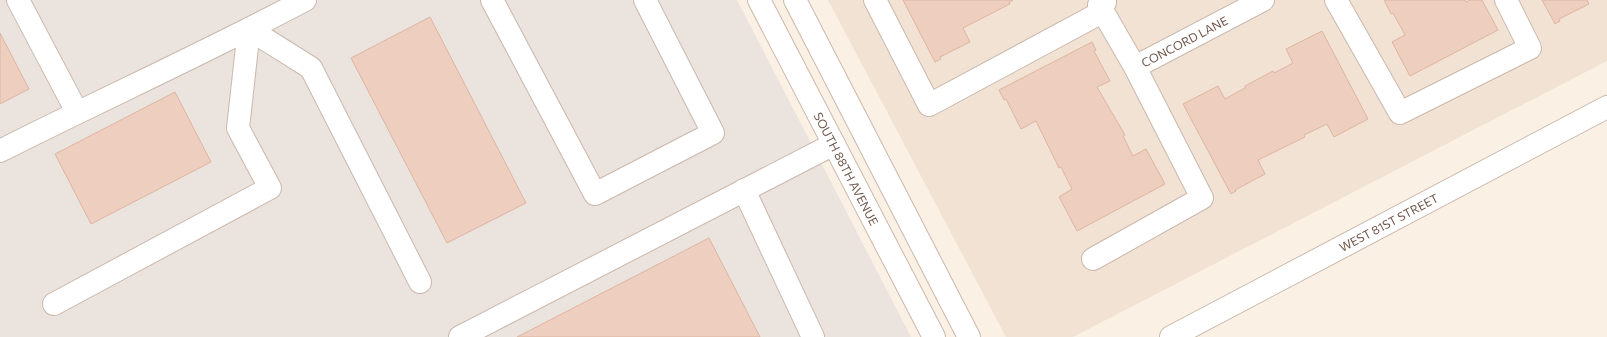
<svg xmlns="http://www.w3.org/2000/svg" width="1607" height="337" font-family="Commissioner,sans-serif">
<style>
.residential{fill:#f1e2d4}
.industrial{fill:#eae3de}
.building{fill:#edcebf;stroke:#deb5a0}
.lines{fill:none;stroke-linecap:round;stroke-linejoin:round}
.minor-casing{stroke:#cab8ac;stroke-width:24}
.minor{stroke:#fff;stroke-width:22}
.labels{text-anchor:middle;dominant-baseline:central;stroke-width:3;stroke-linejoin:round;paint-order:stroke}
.street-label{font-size:12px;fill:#70574c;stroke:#fdf5ea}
</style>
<rect width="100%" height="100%" fill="#faf0e4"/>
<path class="residential" d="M828,0H1607V61L1073,337H1006Z"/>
<path class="industrial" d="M0,0H737L911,337H0Z"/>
<path class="building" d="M903,0H1013L1009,2L1010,4L963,28L970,42L940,57L941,59L935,62Z
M1384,0H1465L1466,2L1470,0H1482L1498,30L1410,76L1392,42L1405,35L1393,13L1391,14Z
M1542,0H1587L1589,4L1559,19L1560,21L1555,24Z
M430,17L526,203L447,243L351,58Z
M1322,31L1368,119L1334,137L1327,124L1304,135L1305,137L1258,160L1265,174L1235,190L1236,191L1231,194L1183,104L1218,86L1225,99L1245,88V86L1273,71L1274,73L1293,63L1286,49Z
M0,33L29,89L0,104Z
M1092,42L1096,50L1094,51L1110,81L1097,87L1125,135L1123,136L1133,156L1146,149L1165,184L1077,231L1059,197L1072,189L1061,167L1059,168L1036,121L1021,129L1006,99L1004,100L999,90Z
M175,92L211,162L91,224L55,154Z
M709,238L760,337H517Z"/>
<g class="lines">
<defs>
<g id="minor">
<path d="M18,0L77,112"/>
<path d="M492,0L595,194L713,133L645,0"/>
<path id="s1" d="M759,0L934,337"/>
<path d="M795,0L969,337"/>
<path d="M875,0L929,105L1102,12"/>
<path d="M1336,0L1400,113L1530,48L1506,0"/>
<path id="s2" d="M1105,2L1099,5L1135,67L1263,0"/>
<path d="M249,29L311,68L420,282"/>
<path d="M0,151C101,100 205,53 305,0"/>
<path d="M744,190L813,337"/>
<path d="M1093,259L1202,198L1135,67"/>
<path d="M54,304L270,188L238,128L249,29"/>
<path d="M460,337L834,144"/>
<path id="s3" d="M1171,337L1607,107"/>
</g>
</defs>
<use href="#minor" class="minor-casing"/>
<use href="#minor" class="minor"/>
</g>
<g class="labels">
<g class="street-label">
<text stroke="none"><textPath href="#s2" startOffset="134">CONCORD LANE</textPath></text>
<text stroke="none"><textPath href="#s1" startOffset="190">SOUTH 88TH AVENUE</textPath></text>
<text stroke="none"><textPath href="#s3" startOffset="246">WEST 81ST STREET</textPath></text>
</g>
</g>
</svg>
